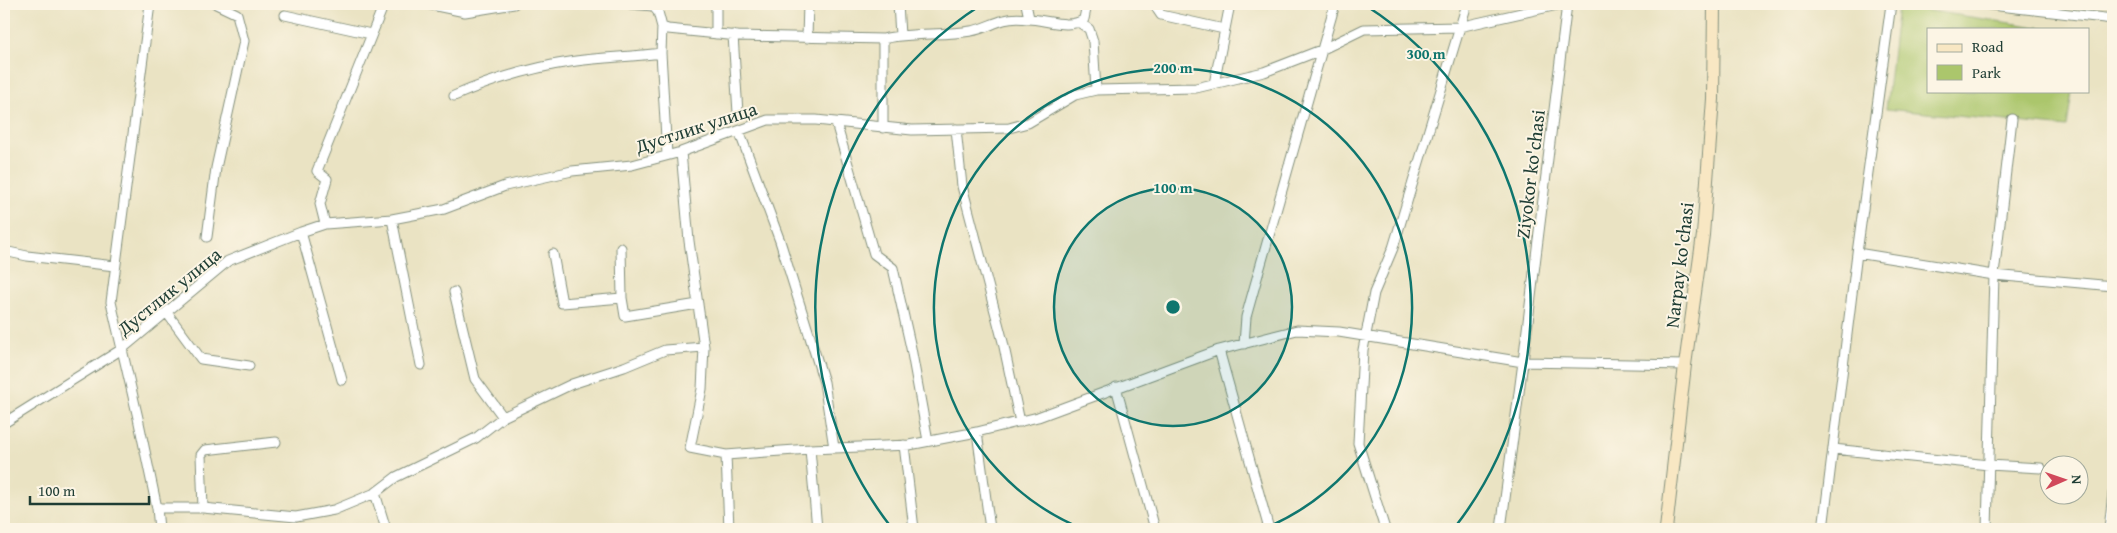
<svg xmlns="http://www.w3.org/2000/svg" width="2117" height="533" font-family="'Gentium Book Plus',serif">
<style>
.green{fill:#abc66c;stroke:#658250}
.lines{fill:none;stroke-linecap:round;stroke-linejoin:round}
.street-casing{stroke:#84907c;stroke-width:11}
.secondary-casing{stroke:#84907c;stroke-width:14}
.street{stroke:#fff;stroke-width:9}
.secondary{stroke:#f8e7c3;stroke-width:12}
.ring{fill:none;stroke:#0f766e;stroke-width:2.5}
.labels{text-anchor:middle;dominant-baseline:central;stroke-width:4;stroke-linejoin:round;paint-order:stroke}
.street-label{font-size:19px;fill:#1f3d34;stroke:#fcf5e5}
.centre{fill:#0f766e;stroke:#fcf5e5;stroke-width:2.5}
.ring-label{font-size:15px;text-anchor:middle;font-weight:bold;fill:#0f766e;stroke:#fcf5e5;stroke-width:4;stroke-linejoin:round;paint-order:stroke}
</style>
<rect width="100%" height="100%" fill="#fcf5e5"/>
<filter id="ink" filterUnits="userSpaceOnUse"><feTurbulence type="fractalNoise" baseFrequency=".02" numOctaves="2"/><feDisplacementMap in="SourceGraphic" scale="10" xChannelSelector="R" yChannelSelector="G"/><feConvolveMatrix kernelMatrix="1 2 1 2 8 2 1 2 1" color-interpolation-filters="sRGB"/></filter>
<filter id="wash" filterUnits="userSpaceOnUse"><feTurbulence type="fractalNoise" baseFrequency=".0096" numOctaves="4" result="noise"/><feDisplacementMap in="SourceGraphic" scale="20" xChannelSelector="R" yChannelSelector="G"/><feGaussianBlur stdDeviation="1.12" result="paint"/><feColorMatrix in="noise" values="0 0 0 0 0 0 0 0 0 0 0 0 0 0 0 0 0 1.4 0 .05"/><feComposite in="paint" operator="in"/></filter>
<g filter="url(#wash)">
<rect width="100%" height="100%" fill="#eae3c3"/>
<path class="green" d="M1898,6L2050,29H1928V91H2072L2067,127L1886,109Z"/>
</g>
<g filter="url(#ink)">
<g class="lines">
<defs>
<path id="street" d="M150,4L111,302L138,418L157,508L159,529
M427,4L465,12L514,4
M630,4L653,6L658,12L662,27L668,29L738,36L883,39C912,32 942,36 971,31C983,29 993,23 1004,20C1011,18 1020,18 1028,19C1044,19 1070,30 1084,19L1087,4
M898,4L900,35
M1026,4L1029,18
M1158,4L1157,9L1161,15L1224,29
M1982,4L2113,19
M285,15L371,34
M1080,23L1089,29L1093,41L1096,90
M716,34V4
M733,35L738,113
M807,38L808,4
M883,39V128
M661,53L667,155
M1214,84L1230,4
M454,96C493,79 534,67 576,61C605,57 633,57 661,53L662,27
M836,123L874,254L893,268L911,348L928,441
M956,129L962,186L1003,342L1020,422
M739,131L780,241L824,382L834,448
M681,152L689,241L704,347L702,389L690,448L726,455
M392,219L421,365
M325,224L320,204L327,179L317,171L384,4
M301,232L342,380
M207,237L216,168L244,41L237,14L216,4
M621,248L622,298L625,316L698,304
M4,251L27,256L115,266
M1857,253L1994,275L2113,286
M553,254L562,303L622,298
M454,292L475,379L503,417
M167,313L201,359L249,366
M1244,344L1246,317L1255,285L1335,4
M1219,350L1269,529
M1116,387L1155,529
M4,423L122,349L228,261L301,232L325,224L392,219L444,209L505,186L572,171L632,165L681,152L768,120H816L912,130L1009,128L1028,123L1075,95L1096,90L1196,88L1264,72L1321,50L1364,29L1459,27L1562,4
M977,432L990,529
M904,445L914,529
M810,449L817,529
M1833,449L1989,465L2041,468
M375,493L386,529
M157,508H203L296,517L334,510L375,493L396,477L476,438L503,417L572,384L624,367L665,350L704,347
M203,508L201,455L205,450L276,442
M729,529L726,455L810,449L909,445L977,432L1038,417L1219,350L1297,330L1339,332L1523,362L1685,365
M1385,529L1358,443L1363,350L1374,293L1393,248L1467,4
M1501,529L1523,362L1567,4
M1823,529L1857,253L1891,4
M1987,529L1994,275L2012,119
M2109,529L2113,493"/>
<path id="secondary" d="M1666,529L1685,365L1703,235L1713,99L1714,4"/>
</defs>
<use href="#street" class="street-casing"/>
<use href="#secondary" class="secondary-casing"/>
<use href="#street" class="street"/>
<use href="#secondary" class="secondary"/>
</g>
</g>
<circle cx="1173" cy="307" r="119" fill="#0f766e" fill-opacity=".12"/>
<g class="ring">
<circle cx="1173" cy="307" r="119"/>
<path d="M1083 529A239 239 0 1 1 1263 529"/>
<path d="M891 527A358 358 0 0 1 981 5M1365 5A358 358 0 0 1 1455 527"/>
</g>
<g class="labels">
<g class="street-label">
<text transform="translate(696 127) rotate(-18)">Дустлик улица</text>
<text transform="translate(1530 174) rotate(-83)">Ziyokor ko'chasi</text>
<text transform="translate(1679 265) rotate(-83)">Narpay ko'chasi</text>
<text transform="translate(169 291) rotate(-39)">Дустлик улица</text>
</g>
</g>
<circle cx="1173" cy="307" r="8" class="centre"/>
<g class="ring-label">
<text x="1426" y="59">300 m</text>
<text x="1173" y="73">200 m</text>
<text x="1173" y="193">100 m</text>
</g>
<rect width="2117" height="533" fill="none" stroke="#fcf5e5" stroke-width="20"/>
<rect x="1927" y="28" width="162" height="65" fill="#fcf5e5" stroke="#a4ab9e"/>
<rect x="1937" y="44" width="25" height="8" fill="#f8e7c3" stroke="#a4ab9e"/>
<text x="1972" y="52" font-size="15" fill="#1f3d34">Road</text>
<rect x="1937" y="65" width="25" height="15" fill="#abc66c" stroke="#a4ab9e"/>
<text x="1972" y="78" font-size="15" fill="#1f3d34">Park</text>
<g transform="translate(2064 480) rotate(88)"><circle r="24" fill="#fcf5e5" stroke="#a4ab9e"/>
<path d="M0-4L9 19L0 12L-9 19Z" fill="#d1495b"/>
<text y="-8" font-size="14" font-weight="bold" text-anchor="middle" fill="#1f3d34">N</text>
</g>
<path d="M30 496v8h119v-8" fill="none" stroke="#1f3d34" stroke-width="2.5"/>
<text x="38" y="496" font-size="15" fill="#1f3d34" stroke="#fcf5e5" stroke-width="4" paint-order="stroke">100 m</text>
</svg>
